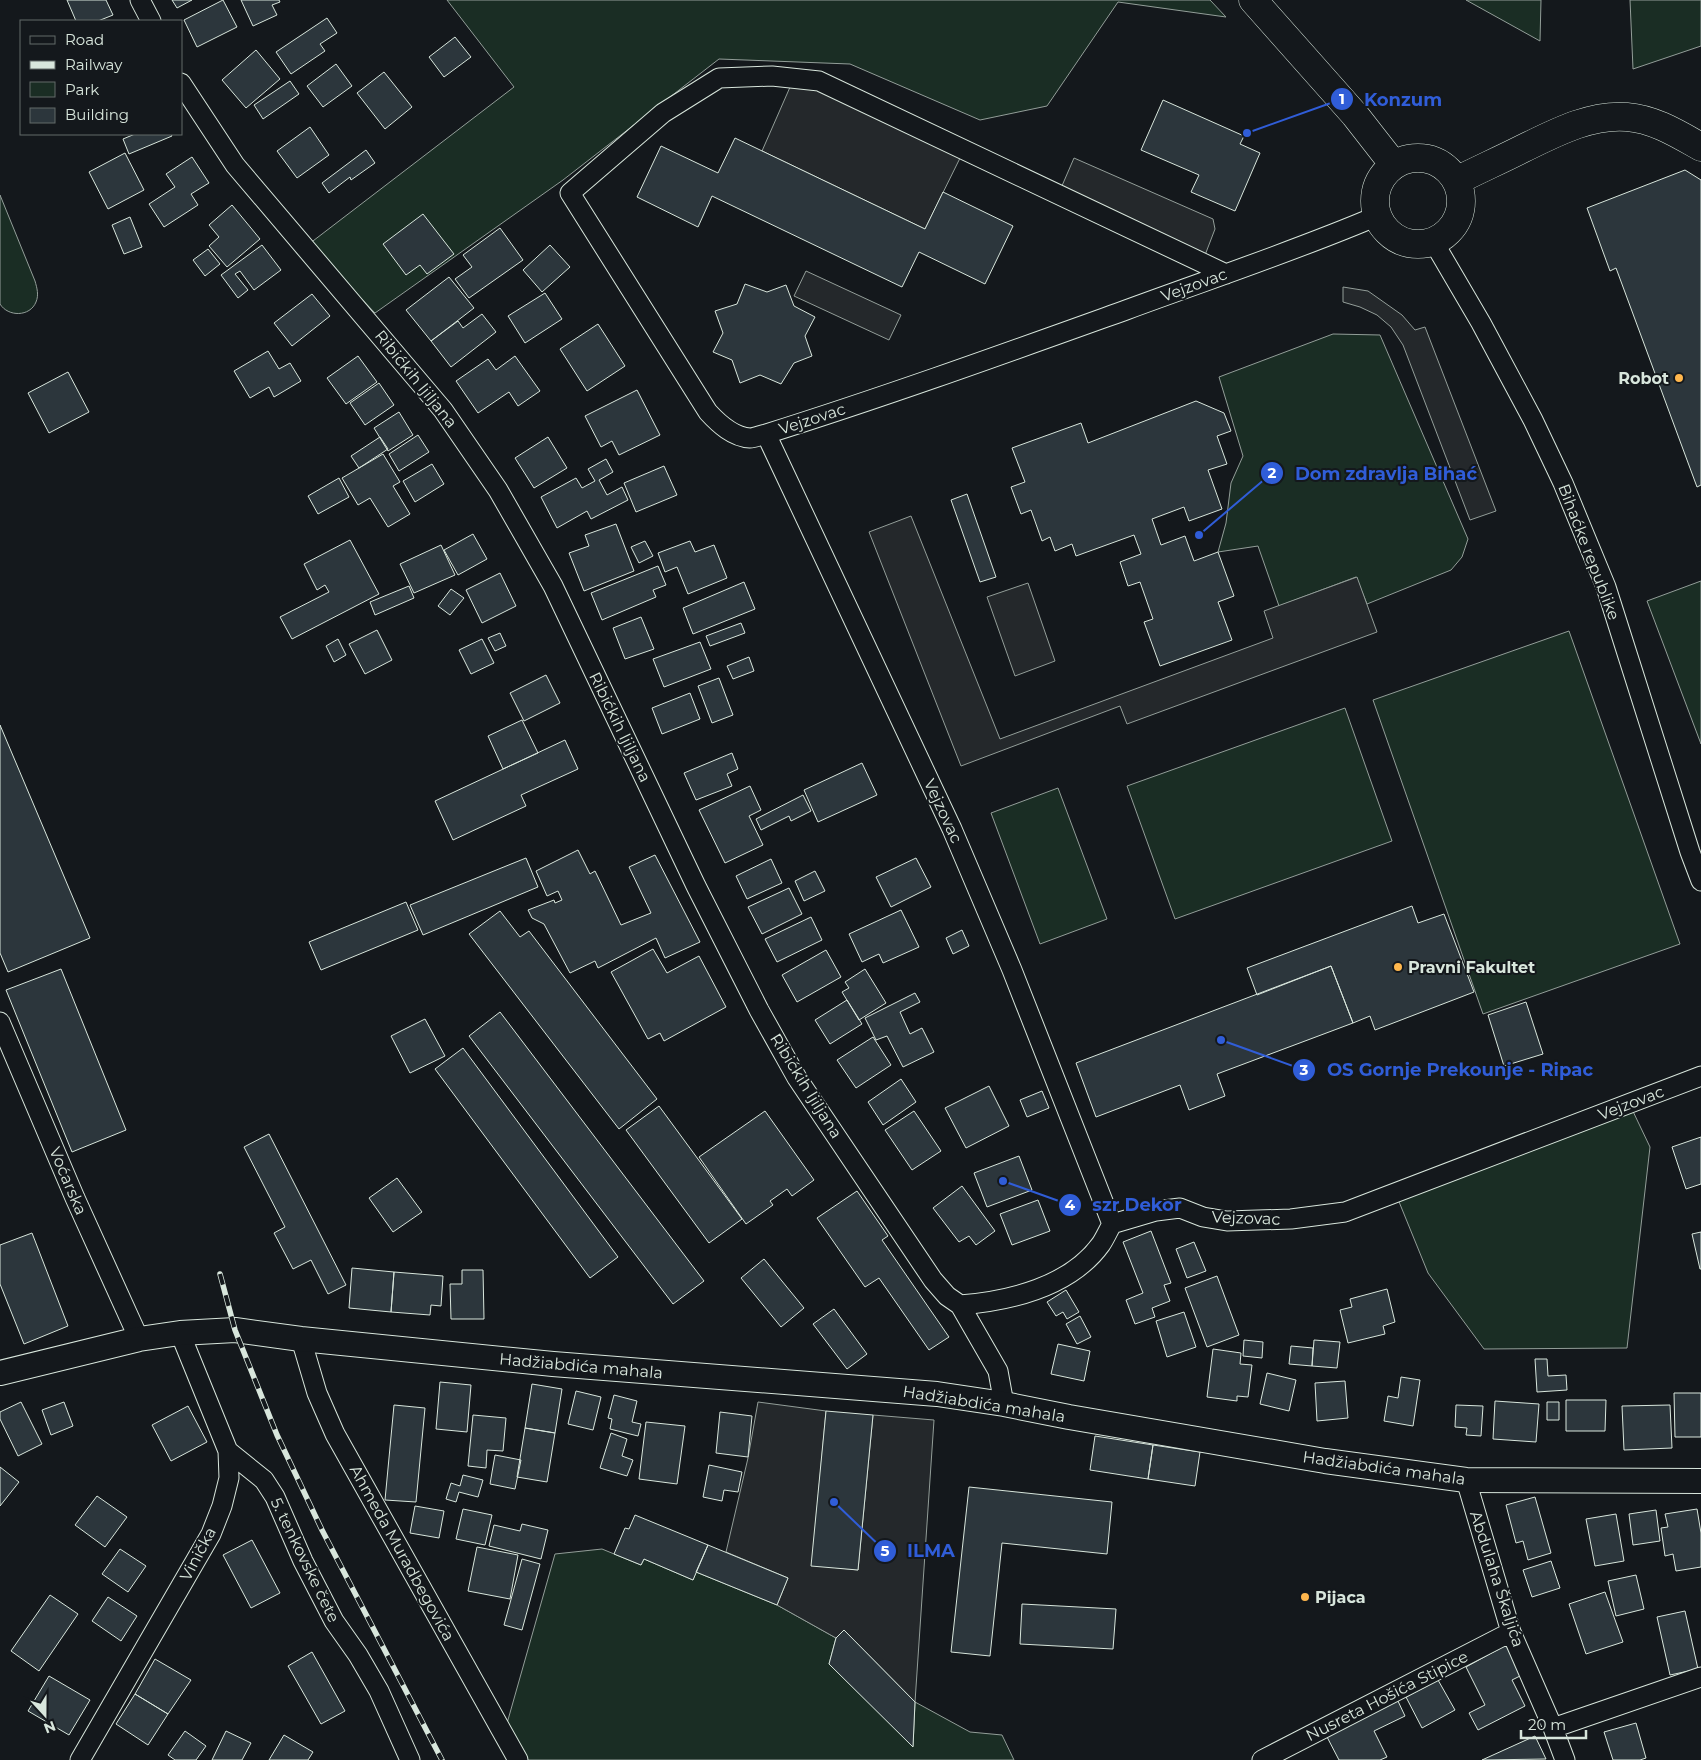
<svg xmlns="http://www.w3.org/2000/svg" width="1701" height="1760" font-family="Montserrat,sans-serif">
<style>
.green{fill:#1a2d24;stroke:#939e99}
.parking{fill:#24282b;stroke:#939e99}
.building{fill:#2c363c;stroke:#d8e6dc}
.lines{fill:none;stroke-linecap:round;stroke-linejoin:round}
.minor-casing{stroke:#d8e6dc;stroke-width:21}
.tertiary-casing{stroke:#d8e6dc;stroke-width:26}
.primary-casing{stroke:#d8e6dc;stroke-width:29}
.minor{stroke:#14181c;stroke-width:19}
.tertiary{stroke:#14181c;stroke-width:24}
.primary{stroke:#14181c;stroke-width:28}
.rail-casing{stroke:#d8e6dc;stroke-width:5.5}
.rail{stroke:#14181c;stroke-width:4;stroke-dasharray:11;stroke-linecap:butt}
.poi-dot{fill:#ffb74d;stroke:#14181c;stroke-width:2}
.labels{text-anchor:middle;dominant-baseline:central;stroke-width:4;stroke-linejoin:round;paint-order:stroke}
.street-label{font-size:16px;fill:#d8e6dc;stroke:#14181c}
.poi-label{font-size:16px;font-weight:bold;fill:#d8e6dc;stroke:#14181c;text-anchor:start}
.leader{fill:none;stroke:#305dd8;stroke-width:2}
.callout-dot{fill:#305dd8;stroke:#14181c;stroke-width:2}
.mark-label{font-size:15px;text-anchor:middle;font-weight:bold;fill:#fff}
.callout-label{font-size:18px;text-anchor:middle;font-weight:bold;fill:#305dd8;stroke:#14181c;stroke-width:4;stroke-linejoin:round;paint-order:stroke}
</style>
<rect width="100%" height="100%" fill="#14181c"/>
<path class="green" d="M447,0H1210L1226,17L1118,2L1047,106L980,120L850,64L719,59L563,180L375,313L309,244L514,87Z
M1466,0H1541L1540,41Z
M1630,0H1701V46L1633,69Z
M0,195L35,281C37,288 39,295 36,302C30,317 8,317 0,304Z
M1333,334L1380,335L1468,539L1462,557L1451,570L1367,604L1356,577L1279,606L1258,546L1218,552L1226,523L1231,483L1243,456L1219,377Z
M1701,581V744L1647,601Z
M1569,631L1680,944L1483,1014L1373,700Z
M1345,708L1392,841L1175,919L1127,786Z
M1058,788L1107,919L1040,944L991,813Z
M1629,1103L1650,1147L1627,1348L1484,1349L1428,1273L1393,1187Z
M602,1549L641,1565L644,1559L693,1580L696,1572L777,1605L836,1638L829,1664L913,1746L915,1702L970,1732L1002,1735L1014,1760H518L504,1734L555,1554Z"/>
<path class="parking" d="M794,78L964,150L925,229L762,151Z
M1074,158L1213,219L1215,229L1202,263L1058,195Z
M806,271L901,315L889,340L794,296Z
M1343,287L1368,291L1402,315L1415,330L1425,327L1496,511L1470,520L1403,345L1391,327L1377,315L1360,307L1343,302Z
M911,516L1000,739L1273,638L1264,611L1357,577L1377,632L1127,724L1120,706L961,766L869,532Z
M1028,583L1055,661L1015,676L987,597Z
M758,1402L826,1411L812,1565L858,1570L873,1415L934,1420L915,1702L844,1630L836,1638L777,1605L788,1578L726,1552L748,1458Z"/>
<path class="building" d="M67,0H106L113,15L98,21H76Z
M172,0H192L177,8Z
M223,0L237,27L197,47L184,20Z
M241,0H279L280,2L272,5L277,15L253,26Z
M327,18L337,33L320,44L325,51L291,74L276,52Z
M455,37L471,57L444,77L429,57Z
M256,50L280,79L246,108L222,80Z
M336,64L352,86L323,107L307,86Z
M384,72L412,107L385,129L357,93Z
M290,81L299,94L263,119L254,105Z
M1163,100L1244,136L1240,144L1260,153L1235,211L1191,192L1199,175L1141,150Z
M310,127L329,155L297,178L277,151Z
M135,134H171L172,136L129,154L123,139Z
M735,138L925,229L943,192L1013,226L985,284L919,252L902,287L712,196L698,227L637,197L661,146L718,173Z
M366,150L375,163L351,180L350,177L329,193L322,183Z
M125,153L144,190L108,209L89,172Z
M192,157L209,183L191,194L198,205L164,227L149,204L175,187L166,174Z
M1685,170L1701,180V485L1697,487L1616,268L1610,271L1587,208Z
M232,205L260,239L227,267L209,246L219,237L209,225Z
M423,214L454,254L427,274L420,265L406,275L383,244Z
M130,217L142,247L124,254L112,225Z
M500,228L523,260L469,298L455,279L472,267L463,255Z
M262,245L281,270L254,290L240,271L235,274L248,290L238,298L221,275Z
M550,245L570,267L542,292L523,270Z
M208,249L220,264L205,276L193,260Z
M449,277L474,308L431,341L406,310Z
M745,284L767,292L786,285L794,306L815,317L805,336L812,356L794,363L781,384L760,375L740,383L732,360L713,352L723,333L715,311L737,304Z
M545,293L562,319L525,343L508,316Z
M312,294L330,316L292,346L274,323Z
M482,314L496,332L451,367L431,341L458,321L463,328Z
M598,324L625,366L587,391L560,349Z
M268,351L279,369L290,363L301,381L274,397L269,387L250,398L234,371Z
M358,356L377,382L346,404L327,378Z
M515,356L540,391L518,406L509,392L478,413L456,381L488,359L496,370Z
M68,372L89,412L49,433L28,393Z
M379,383L394,405L365,425L350,403Z
M637,390L660,435L619,455L612,441L601,447L585,416Z
M1196,401L1224,413L1231,431L1217,436L1227,464L1208,470L1222,509L1189,521L1184,507L1152,519L1161,545L1185,536L1194,561L1218,552L1234,596L1218,602L1232,640L1160,666L1144,622L1153,619L1140,582L1128,586L1120,562L1141,554L1134,535L1076,556L1072,544L1055,551L1050,537L1042,541L1031,510L1021,514L1011,487L1025,482L1012,448L1081,423L1088,443Z
M399,412L413,435L388,451L374,428Z
M418,435L429,452L399,471L389,454Z
M380,437L388,449L359,468L351,456Z
M548,437L567,468L534,488L515,458Z
M383,454L400,482L393,486L410,514L388,527L370,498L358,505L342,478Z
M606,459L613,472L599,480L607,495L622,487L628,500L591,519L587,511L557,528L541,497L576,478L582,488L595,481L588,469Z
M432,464L444,484L415,502L403,481Z
M664,466L677,495L636,512L624,483Z
M339,478L349,497L318,514L308,496Z
M967,494L996,577L980,582L951,500Z
M616,524L634,571L584,591L569,553L589,546L585,535Z
M473,534L487,559L458,575L444,550Z
M350,540L379,594L292,639L280,617L329,592L325,585L317,590L304,564Z
M645,541L653,556L639,563L631,547Z
M690,541L695,552L714,545L727,578L688,594L677,567L665,572L658,553Z
M441,545L455,575L414,593L400,564Z
M658,566L666,585L653,590L656,597L602,620L591,593Z
M500,573L516,606L482,623L466,590Z
M744,582L755,609L693,634L683,608Z
M409,586L414,598L375,615L370,602Z
M451,589L464,598L450,615L438,606Z
M641,617L654,649L625,659L613,628Z
M741,623L745,633L710,646L706,636Z
M377,630L392,660L365,674L349,644Z
M500,633L506,646L495,651L488,638Z
M338,639L346,655L334,662L326,646Z
M482,639L494,663L471,674L459,650Z
M700,642L711,669L664,687L653,659Z
M749,657L754,671L733,679L727,666Z
M546,675L560,703L524,721L510,693Z
M719,678L733,715L712,723L698,686Z
M690,693L700,719L662,734L652,708Z
M522,720L538,753L503,769L488,736Z
M0,725L90,938L8,972L0,953Z
M565,740L578,769L521,795L526,806L453,840L435,801Z
M732,753L738,769L727,774L732,786L696,800L684,773Z
M862,763L877,795L818,822L804,790Z
M750,786L761,810L749,816L763,845L725,863L699,810Z
M803,795L811,811L791,821L789,816L761,830L756,819Z
M578,850L590,874L595,871L621,925L651,913L629,867L655,855L700,942L665,958L656,938L598,968L595,961L570,973L544,924L532,918L528,910L554,900L555,903L562,900L558,891L547,896L536,871Z
M526,858L538,887L423,935L410,905Z
M916,858L931,887L891,907L876,877Z
M771,859L782,883L747,899L736,876Z
M815,871L825,891L804,901L795,881Z
M789,888L802,914L762,934L748,907Z
M406,902L418,930L321,970L309,942Z
M1412,906L1418,923L1444,914L1474,992L1375,1030L1370,1016L1353,1023L1331,966L1257,995L1247,968Z
M901,910L919,947L883,963L879,954L862,962L849,934Z
M500,911L520,937L529,931L657,1099L619,1129L469,934Z
M811,917L822,940L777,962L765,939Z
M962,930L969,946L953,954L946,938Z
M653,949L667,973L699,956L726,1007L664,1041L660,1033L648,1039L611,972Z
M826,950L841,977L797,1002L782,975Z
M1331,966L1353,1023L1217,1074L1225,1096L1189,1110L1180,1085L1096,1117L1076,1063Z
M61,969L126,1130L72,1152L6,990Z
M865,969L886,1003L859,1020L842,992L849,988L845,982Z
M915,993L920,1002L900,1012L910,1034L922,1028L934,1052L903,1067L887,1036L876,1040L865,1018Z
M847,1000L862,1024L830,1044L815,1020Z
M1526,1002L1543,1054L1504,1066L1488,1015Z
M500,1012L704,1281L673,1304L469,1036Z
M425,1019L445,1056L410,1073L391,1036Z
M873,1037L891,1065L856,1088L837,1060Z
M463,1048L618,1257L590,1278L435,1069Z
M901,1079L916,1102L883,1125L868,1102Z
M989,1086L1009,1126L966,1148L945,1108Z
M1042,1091L1049,1108L1027,1117L1020,1100Z
M659,1106L742,1219L709,1243L626,1130Z
M765,1111L814,1180L792,1196L787,1189L770,1201L773,1205L746,1224L699,1157Z
M914,1111L941,1151L912,1170L885,1130Z
M269,1134L346,1285L328,1294L311,1260L293,1269L274,1233L285,1227L244,1147Z
M1701,1137V1184L1686,1189L1672,1147Z
M1019,1156L1032,1190L987,1207L974,1173Z
M397,1178L422,1212L393,1232L369,1198Z
M962,1186L995,1231L976,1245L969,1236L959,1242L933,1208Z
M857,1191L888,1236L882,1240L949,1337L929,1350L879,1278L865,1287L817,1218Z
M1038,1200L1050,1231L1012,1245L1000,1214Z
M1151,1231L1171,1283L1164,1285L1170,1301L1152,1308L1155,1317L1135,1324L1126,1300L1143,1293L1123,1242Z
M1701,1232V1269H1700L1692,1234Z
M32,1233L68,1326L24,1344L0,1284V1245Z
M1194,1242L1206,1271L1187,1278L1176,1249Z
M764,1259L804,1308L781,1327L741,1278Z
M352,1268L394,1272L391,1312L349,1308Z
M462,1270H483L484,1319H451L450,1284H462Z
M394,1272L443,1276L441,1306L431,1305L430,1315L391,1312Z
M1217,1276L1239,1335L1207,1347L1185,1288Z
M1387,1289L1395,1322L1383,1326L1385,1334L1348,1343L1340,1310L1352,1307L1350,1299Z
M1066,1290L1079,1312L1067,1319L1063,1312L1056,1316L1047,1302Z
M834,1309L867,1354L847,1369L813,1324Z
M1184,1312L1196,1347L1167,1357L1156,1321Z
M1080,1316L1091,1337L1077,1344L1066,1324Z
M1244,1340L1263,1342L1262,1358L1243,1356Z
M1314,1340L1340,1342L1337,1368L1312,1366Z
M1058,1344L1090,1351L1084,1381L1051,1374Z
M1291,1346L1313,1348L1312,1366L1289,1364Z
M1213,1349L1241,1353L1240,1364L1252,1365L1248,1397L1237,1396V1401L1207,1397Z
M1535,1359H1547L1548,1376L1566,1375L1567,1390L1537,1392Z
M1267,1373L1296,1380L1289,1411L1260,1404Z
M1401,1377L1420,1380L1413,1426L1384,1421L1388,1396L1398,1398Z
M1345,1381L1348,1418L1317,1421L1315,1383Z
M440,1382L471,1385L467,1432L436,1429Z
M532,1384L562,1389L555,1433L525,1428Z
M576,1391L601,1397L593,1430L568,1424Z
M1674,1393H1701V1437H1675Z
M614,1395L637,1401L632,1422L641,1424L638,1436L610,1429L612,1419L608,1418Z
M1566,1400H1606L1605,1431H1566Z
M1495,1401L1539,1404L1536,1442L1493,1439Z
M21,1402L42,1444L18,1456L0,1419V1412Z
M64,1402L73,1426L51,1435L42,1410Z
M1547,1402H1559V1420H1547Z
M394,1405L425,1408L416,1502L385,1500Z
M1456,1405L1483,1406L1481,1436L1466,1435L1467,1428L1455,1427Z
M1670,1405L1672,1448L1624,1450L1622,1406Z
M188,1406L207,1442L171,1461L152,1425Z
M826,1411L873,1415L858,1570L811,1566Z
M720,1412L752,1416L748,1457L716,1453Z
M473,1415L506,1418L503,1451L487,1450L486,1468L468,1466Z
M646,1422L685,1426L677,1484L639,1479Z
M525,1428L555,1433L547,1482L517,1477Z
M611,1433L627,1439L622,1456L633,1460L627,1476L600,1468Z
M1095,1436L1153,1445L1148,1479L1090,1470Z
M1153,1445L1200,1452L1195,1486L1148,1479Z
M495,1455L521,1460L515,1489L490,1484Z
M709,1465L742,1472L738,1492L724,1490L722,1501L703,1497Z
M0,1467L19,1482L0,1506Z
M463,1475L483,1480L478,1497L459,1492L456,1502L446,1499L451,1483L460,1486Z
M969,1487L1112,1502L1107,1554L1002,1543L990,1656L951,1652Z
M97,1496L127,1517L105,1547L75,1525Z
M1535,1497L1551,1553L1528,1560L1523,1541L1516,1543L1506,1505Z
M415,1506L444,1511L439,1538L410,1533Z
M463,1509L492,1515L485,1545L456,1539Z
M1697,1509L1701,1533V1567L1676,1571L1673,1554L1665,1556L1661,1528L1668,1527L1665,1514Z
M1656,1510L1660,1541L1633,1545L1629,1514Z
M1616,1514L1624,1561L1595,1566L1586,1519Z
M635,1515L708,1545L693,1580L644,1559L641,1565L614,1554L625,1528L629,1529Z
M522,1524L548,1530L541,1559L489,1546L494,1525L520,1531Z
M252,1540L280,1593L251,1608L223,1555Z
M708,1545L788,1578L777,1605L696,1572Z
M477,1547L518,1555L510,1599L468,1591Z
M120,1549L146,1566L128,1592L102,1574Z
M522,1559L540,1564L522,1630L504,1625Z
M1551,1561L1560,1588L1532,1597L1523,1570Z
M1636,1575L1644,1609L1616,1616L1608,1581Z
M1605,1592L1623,1642L1586,1654L1569,1604Z
M50,1595L78,1614L39,1671L11,1651Z
M108,1597L137,1616L121,1641L92,1621Z
M1022,1604L1116,1609L1113,1649L1020,1644Z
M1685,1611L1698,1669L1670,1675L1657,1617Z
M844,1630L915,1702L913,1747L829,1664L836,1638Z
M1506,1645L1522,1675L1512,1680L1525,1706L1478,1730L1469,1713L1485,1705L1466,1667Z
M312,1652L345,1711L321,1724L288,1666Z
M155,1659L191,1680L168,1714L135,1694Z
M49,1676L90,1700L69,1735L28,1711Z
M1438,1680L1455,1710L1422,1728L1406,1697Z
M135,1694L168,1714L148,1745L116,1724Z
M1397,1699L1405,1716L1374,1731L1387,1757L1380,1760H1339L1326,1735Z
M1636,1723L1646,1758L1640,1760H1613L1604,1732Z
M185,1731L206,1746L196,1760H175L168,1755Z
M226,1731L251,1743L242,1760H212Z
M284,1735L313,1752L308,1760H269Z
M1535,1736L1546,1759L1482,1760Z"/>
<g class="lines">
<defs>
<path id="minor" d="M140,0L151,21
M181,83L235,165L443,410L498,490L553,586L696,886L759,1010L797,1078L933,1280L947,1296L960,1305L998,1371L1004,1404
M1433,241L1481,323L1533,420L1563,483L1606,587L1690,852L1701,881
M766,434C761,435 754,438 750,438C733,437 719,424 708,412L570,193L663,113L719,78L772,76L819,81L1226,274
M0,1022L75,1198L139,1339
M1112,1224L1012,970L952,829L766,434C887,396 1006,353 1126,310C1210,279 1295,251 1377,216
M1112,1224L1156,1211L1180,1208L1203,1217L1227,1221L1291,1219L1345,1212L1701,1076
M960,1305C1009,1301 1070,1287 1101,1244C1105,1238 1108,1231 1112,1224
M301,1339L317,1393L335,1434L518,1760
M228,1451L264,1480L275,1497L303,1561L334,1621L358,1655L379,1691L410,1760
M1466,1480L1511,1632L1553,1728L1565,1760
M1553,1728L1701,1677
M80,1760L211,1534L222,1506L229,1478L228,1451L180,1333
M1262,1760L1511,1632"/>
<path id="tertiary" d="M0,1373L139,1339L180,1333L235,1330L301,1339L553,1364L937,1394L1004,1404L1069,1417L1325,1461L1466,1480L1701,1481"/>
<path id="primary" d="M1253,0L1355,115L1394,165
M1375 201a43 43 0 1 1 86 0a43 43 0 1 1-86 0Z
M1456,181C1478,170 1500,160 1522,149C1555,133 1590,114 1627,117C1654,119 1678,134 1701,147"/>
</defs>
<use href="#minor" class="minor-casing"/>
<use href="#tertiary" class="tertiary-casing"/>
<use href="#primary" class="primary-casing"/>
<use href="#minor" class="minor"/>
<use href="#tertiary" class="tertiary"/>
<use href="#primary" class="primary"/>
<defs>
<path id="rail" d="M220,1274L235,1330L277,1435L322,1530L442,1760"/>
</defs>
<use href="#rail" class="rail-casing"/>
<use href="#rail" class="rail"/>
</g>
<g class="poi-dot">
<circle cx="1679" cy="378" r="5"/>
<circle cx="1398" cy="967" r="5"/>
<circle cx="1305" cy="1597" r="5"/>
</g>
<g class="labels">
<g class="street-label">
<text transform="translate(1194 285) rotate(-20)">Vejzovac</text>
<text transform="translate(416 379) rotate(51)">Ribićkih ljiljana</text>
<text transform="translate(812 419) rotate(-18)">Vejzovac</text>
<text transform="translate(1589 552) rotate(69)">Bihaćke republike</text>
<text transform="translate(620 727) rotate(64)">Ribićkih ljiljana</text>
<text transform="translate(943 811) rotate(65)">Vejzovac</text>
<text transform="translate(806 1086) rotate(58)">Ribićkih ljiljana</text>
<text transform="translate(1631 1103) rotate(-21)">Vejzovac</text>
<text transform="translate(68 1181) rotate(67)">Voćarska</text>
<text transform="translate(1246 1218) rotate(2)">Vejzovac</text>
<text transform="translate(581 1366) rotate(5)">Hadžiabdića mahala</text>
<text transform="translate(984 1404) rotate(9)">Hadžiabdića mahala</text>
<text transform="translate(1384 1468) rotate(8)">Hadžiabdića mahala</text>
<text transform="translate(402 1553) rotate(61)">Ahmeda Muradbegovića</text>
<text transform="translate(198 1554) rotate(-62)">Vinička</text>
<text transform="translate(305 1560) rotate(64)">5. tenkovske čete</text>
<text transform="translate(1497 1579) rotate(72)">Abdulaha Škaljića</text>
<text transform="translate(1387 1696) rotate(-27)">Nusreta Hošića Stipice</text>
</g>
<g class="poi-label">
<text x="1669" y="378" text-anchor="end">Robot</text>
<text x="1408" y="967">Pravni Fakultet</text>
<text x="1315" y="1597">Pijaca</text>
</g>
</g>
<path class="leader" d="M1247 133L1342 99M1199 535L1272 473M1221 1040L1304 1070M1003 1181L1070 1205M834 1502L885 1551"/>
<g class="callout-dot">
<circle cx="1247" cy="133" r="5"/>
<circle cx="1199" cy="535" r="5"/>
<circle cx="1221" cy="1040" r="5"/>
<circle cx="1003" cy="1181" r="5"/>
<circle cx="834" cy="1502" r="5"/>
<circle cx="1342" cy="99" r="12"/>
<circle cx="1272" cy="473" r="12"/>
<circle cx="1304" cy="1070" r="12"/>
<circle cx="1070" cy="1205" r="12"/>
<circle cx="885" cy="1551" r="12"/>
</g>
<g class="mark-label">
<text x="1342" y="104">1</text>
<text x="1272" y="478">2</text>
<text x="1304" y="1075">3</text>
<text x="1070" y="1210">4</text>
<text x="885" y="1556">5</text>
</g>
<g class="callout-label">
<text x="1403" y="106">Konzum</text>
<text x="1386" y="480">Dom zdravlja Bihać</text>
<text x="1460" y="1076">OS Gornje Prekounje - Ripac</text>
<text x="1137" y="1211">szr Dekor</text>
<text x="931" y="1557">ILMA</text>
</g>
<rect x="20" y="20" width="162" height="115" fill="#14181c" stroke="#626a69"/>
<rect x="30" y="36" width="25" height="8" fill="#14181c" stroke="#626a69"/>
<text x="65" y="45" font-size="15" fill="#d8e6dc">Road</text>
<rect x="30" y="61" width="25" height="8" fill="#d8e6dc" stroke="#626a69"/>
<text x="65" y="70" font-size="15" fill="#d8e6dc">Railway</text>
<rect x="30" y="82" width="25" height="15" fill="#1a2d24" stroke="#626a69"/>
<text x="65" y="95" font-size="15" fill="#d8e6dc">Park</text>
<rect x="30" y="108" width="25" height="15" fill="#2c363c" stroke="#626a69"/>
<text x="65" y="120" font-size="15" fill="#d8e6dc">Building</text>
<g transform="translate(45 1715) rotate(159)" stroke="#14181c" stroke-width="4" paint-order="stroke">
<path d="M0-4L9 19L0 12L-9 19Z" fill="#d8e6dc"/>
<text y="-8" font-size="14" font-weight="bold" text-anchor="middle" fill="#d8e6dc">N</text>
</g>
<path d="M1521 1730v8h65v-8" fill="none" stroke="#d8e6dc" stroke-width="2.5"/>
<text x="1528" y="1730" font-size="15" fill="#d8e6dc" stroke="#14181c" stroke-width="4" paint-order="stroke">20 m</text>
</svg>
